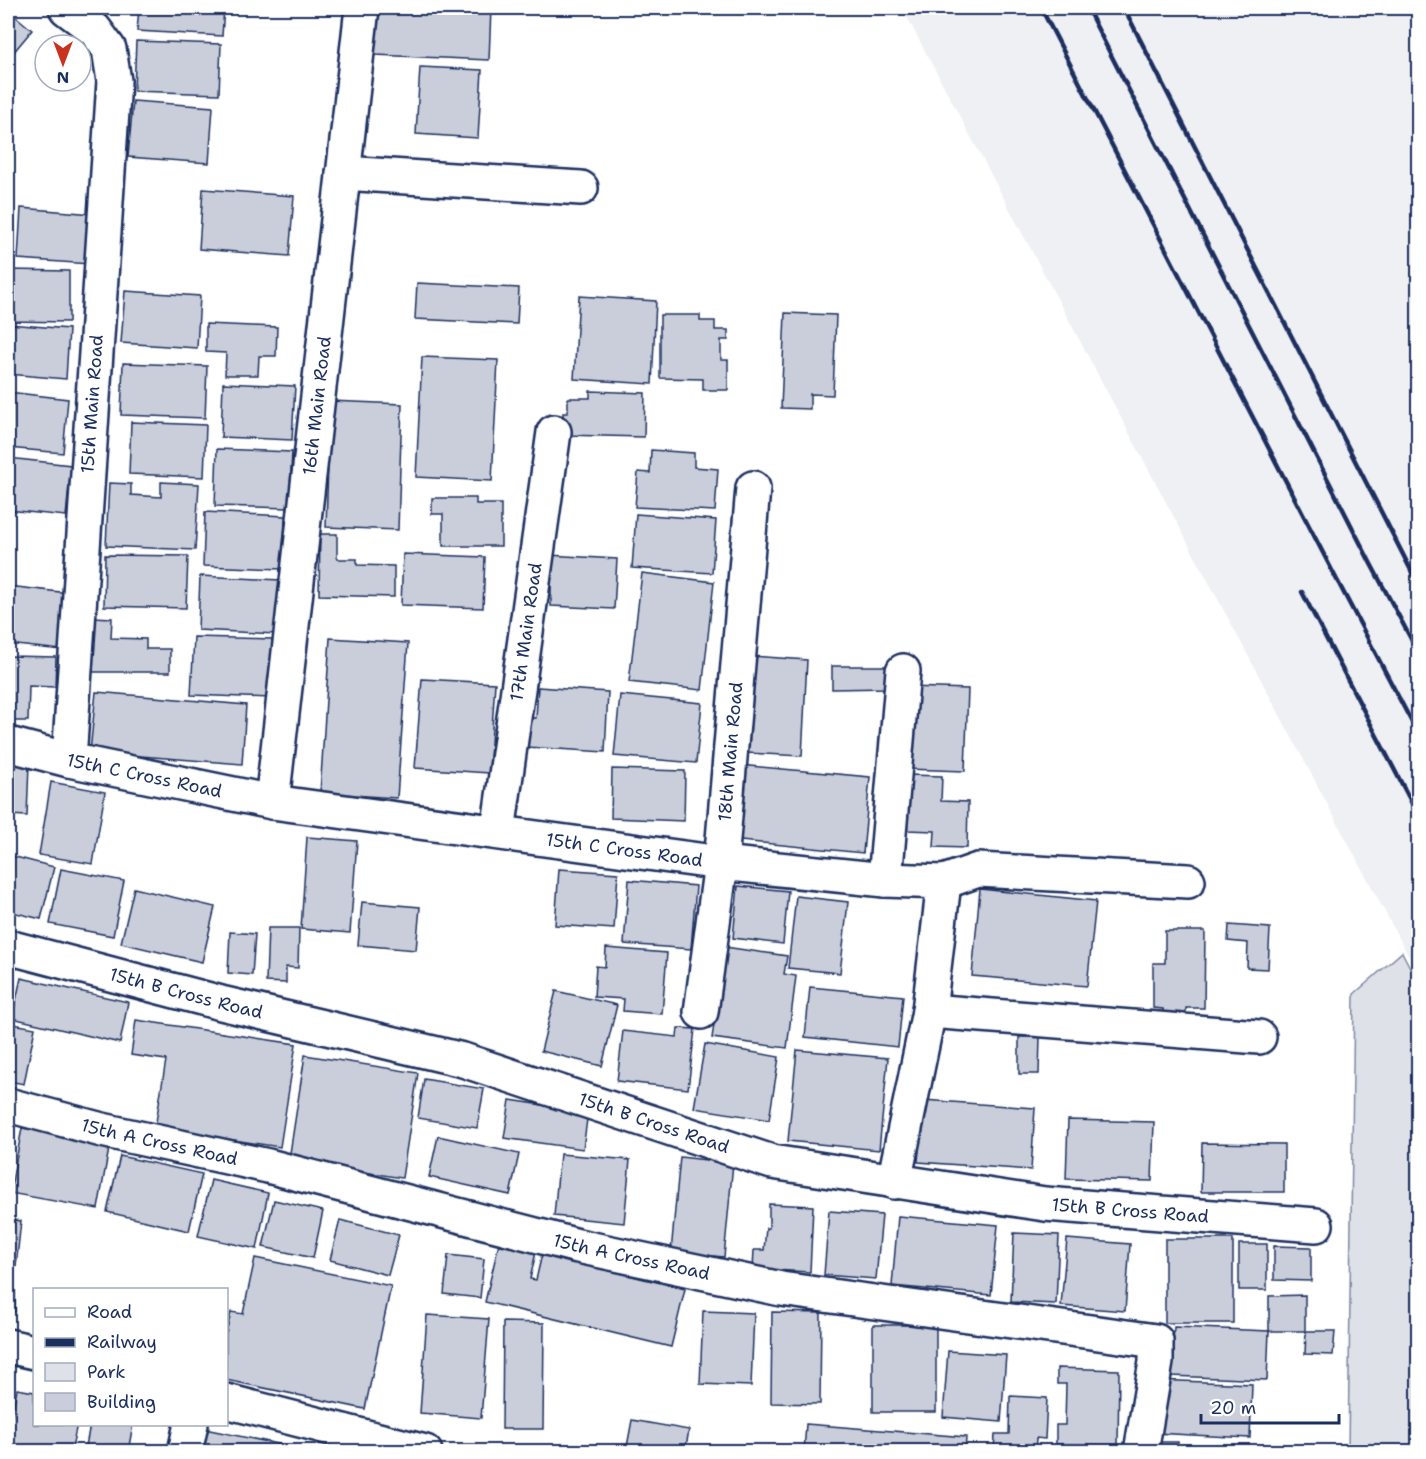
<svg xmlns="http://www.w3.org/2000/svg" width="1426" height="1459" font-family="'Shantell Sans',sans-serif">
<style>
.built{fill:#eff0f4}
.green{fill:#dee1e7;stroke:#7c88a2;stroke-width:1.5}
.building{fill:#caceda;stroke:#1b2f5e;stroke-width:1.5}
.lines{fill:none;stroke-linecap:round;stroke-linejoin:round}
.minor-casing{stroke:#1b2f5e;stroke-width:38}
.minor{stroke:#fff;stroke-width:33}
.rail{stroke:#1b2f5e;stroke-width:4.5}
.labels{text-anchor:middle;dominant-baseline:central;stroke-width:6;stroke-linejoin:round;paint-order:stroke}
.street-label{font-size:18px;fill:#1b2f5e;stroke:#fff}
</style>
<rect width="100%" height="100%" fill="#fff"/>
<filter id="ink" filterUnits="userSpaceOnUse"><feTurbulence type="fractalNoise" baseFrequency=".0167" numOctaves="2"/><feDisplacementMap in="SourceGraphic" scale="12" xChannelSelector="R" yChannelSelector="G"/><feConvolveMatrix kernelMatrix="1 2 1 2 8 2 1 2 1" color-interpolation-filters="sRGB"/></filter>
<g filter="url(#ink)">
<path class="built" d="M902,8H1418V974L1400,940Z"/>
<path class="green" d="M1402,952L1418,983V1451H1348L1354,994Z"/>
<path class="building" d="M139,8H224L222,36L137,31Z
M377,8H491L489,60L375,55Z
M8,10L32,30L8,59Z
M136,41L221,44L219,94L134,91Z
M420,67L482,70L478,138L416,134Z
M133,101L213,107L209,163L128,157Z
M203,189L294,196L289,256L199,249Z
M21,208L93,214L90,264L18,259Z
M8,270L69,271V322L8,321Z
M417,283L519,288L517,324L415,319Z
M125,291L200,296L197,348L121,343Z
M579,296L656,301L652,384L574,379Z
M785,313L836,315L833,395L810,394V409L781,408Z
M660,315H700V321H715V330H728V340H721V360H728V390H703V379L660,378Z
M8,324L69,329L66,379L8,374Z
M206,324L277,327L276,356H259L258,375H225L226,353L206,352Z
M422,357L498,360L492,481L416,477Z
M123,363L207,366L205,418L121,415Z
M223,383L295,386L292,440L221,437Z
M590,391L645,393L644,437L563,435V413H568V398H590Z
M8,392L68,399L63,453L8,448Z
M330,401L402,404L398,530L326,527Z
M131,422L206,425L204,477L129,474Z
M217,449L292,452L289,508L215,506Z
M651,450L694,453V467L718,469L715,511L635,507L638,472L650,473Z
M8,458L71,465L66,516L8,510Z
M161,482L199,484L195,550L106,546L109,483L131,484V495L161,497Z
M432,498H476V504H501V546H443V514H432Z
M205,512L285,516L283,569L203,566Z
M636,514L716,520L712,573L632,568Z
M320,534H337V559H357V565L394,566V597L319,595Z
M403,554L485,557L483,608L401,605Z
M105,555L188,556L186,608L104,606Z
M548,555L617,559L614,609L551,606V582H547Z
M642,573L714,582L702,690L629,682Z
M200,576L280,580L277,634L198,630Z
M8,586L68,593L61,650L8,644Z
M92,617L112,618L111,638L146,639V649H170V672H90Z
M194,637L272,639L271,698L191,695Z
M330,638L408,643L397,798L320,793Z
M8,656L56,657L55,687L29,686L28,721H8Z
M752,656L807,660L802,756L746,753Z
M832,666H889V688L832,689Z
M422,679L495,683L489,773L415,768Z
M538,687L608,692L605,752L526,747L528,718H536Z
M909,687L968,689L965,771L906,769Z
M96,692L246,705L242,764L90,752Z
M620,695L702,703L696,763L614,756Z
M8,763L29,764L27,816L8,815Z
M739,765L870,777L863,853L731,840Z
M612,769L685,771L684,821L611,818Z
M908,775L942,776L941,801L968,802L967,848L934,847L935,831L906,830Z
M51,782L105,792L93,864L39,855Z
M307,837L357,841L350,933L301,929Z
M8,855L54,867L41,919L8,911Z
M61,869L124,881L113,936L50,924Z
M559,869L618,873L614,929L555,925Z
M629,880L696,886L691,949L624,944Z
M738,886L788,891L783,944L733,938Z
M134,888L215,907L202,962L121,943Z
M980,889L1096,901L1087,986L972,976Z
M796,896L848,902L840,973L788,968Z
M362,902L420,907L416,950L358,945Z
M1229,925L1270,928L1268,969L1247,968L1248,943L1228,941Z
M268,928H299L298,968L286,967V983L266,982Z
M1165,931H1205L1204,1008H1186V1020L1163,1019V1009L1153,1008V963H1165Z
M230,932L255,934L252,975L228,973Z
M725,947L787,956L784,974L796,976L787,1048L712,1038Z
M606,948L667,953L662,1014L623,1011L624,999L594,997L596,966L605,967Z
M21,978L128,1002L120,1043L12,1018Z
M810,987L903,996L898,1047L805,1037Z
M556,991L617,1005L602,1066L541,1051Z
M136,1020L296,1044L280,1147L155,1128L166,1060L131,1055Z
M8,1023L35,1028L24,1084L8,1081Z
M678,1028L695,1029L688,1089L617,1081L623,1031L677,1037Z
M1019,1037H1040L1039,1074H1019Z
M705,1044L779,1057L769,1120L694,1108Z
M797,1050L888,1058L879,1150L788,1141Z
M305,1055L418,1073L402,1178L289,1160Z
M424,1079L484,1089L477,1128L418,1118Z
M510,1100L588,1112L583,1149L504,1138Z
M923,1100L1035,1108L1031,1170L918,1162Z
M1068,1120L1154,1122L1152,1181L1066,1179Z
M22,1128L110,1143L98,1209L10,1193Z
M438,1136L519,1154L510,1195L429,1177Z
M1202,1143L1284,1144V1192H1201Z
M560,1154L630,1160L624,1223L554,1216Z
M120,1156L202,1174L189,1231L107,1212Z
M680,1157L733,1163L724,1257L671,1252Z
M211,1180L268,1193L257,1249L198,1236Z
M274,1200L323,1211L313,1258L263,1247Z
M769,1204L813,1206L810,1272L753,1269L754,1250H764L766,1228H769Z
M829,1211L882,1215L876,1279L824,1275Z
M898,1216L998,1225L991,1295L892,1286Z
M8,1219L21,1221L16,1267L8,1266Z
M340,1220L399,1235L388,1275L330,1260Z
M1014,1233L1059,1235L1056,1304L1011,1302Z
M1067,1239L1130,1244L1125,1311L1061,1306Z
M1165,1239H1233V1323H1165Z
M499,1243L536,1252L530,1279L536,1280L542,1254L685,1289L671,1347L485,1302Z
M1239,1244H1267V1290H1239Z
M1274,1246L1311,1247V1281L1274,1280Z
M448,1255L484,1259L480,1298L444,1294Z
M255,1258L391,1286L365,1409L226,1380V1333L231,1312L243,1314Z
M8,1273H15V1312H8Z
M1305,1295V1331H1269V1296Z
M703,1311L754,1313L751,1386L700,1384Z
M772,1312L821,1313L820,1404L771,1403Z
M427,1315L489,1319L481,1418L420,1413Z
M503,1322L544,1323L543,1429H502Z
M873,1325H936V1412H873Z
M1174,1327L1269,1331L1267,1380L1171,1376Z
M1306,1331H1335L1333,1355L1305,1354Z
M948,1351L1006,1355L1001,1422L943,1417Z
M1057,1368L1119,1370L1118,1445L1056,1444V1425H1065L1066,1384H1057Z
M1156,1380L1252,1384L1250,1438L1154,1433Z
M17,1389L34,1392V1424H77L71,1452H8V1434Z
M1010,1396L1047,1398L1045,1439L1036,1438L1035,1452H994L995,1434H1009Z
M632,1420L689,1430L685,1452H626Z
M90,1424H133L128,1452H85Z
M806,1424L966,1437L965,1452H804Z
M205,1429L317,1452H200Z
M1157,1442H1178V1452H1157Z"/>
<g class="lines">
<defs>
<g id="minor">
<path d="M66,8L95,30L109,49L114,81L69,760"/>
<path d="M343,173L581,188"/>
<path id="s1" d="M8,744L69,760L272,802L721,863L885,880L944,882L929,1011L894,1182"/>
<path id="s2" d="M272,802L362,8"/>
<path id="s3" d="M498,832L554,432"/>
<path d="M885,880L903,671"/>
<path d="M944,882L978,870L1188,881"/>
<path id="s4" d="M8,947L221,1003L463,1060L772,1162L1045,1204L1316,1225"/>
<path d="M929,1011L1259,1037"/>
<path id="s5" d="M701,1012L721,863L753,488"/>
<path id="s6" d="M8,1105L102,1130L268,1166L578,1246L781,1289L1156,1341V1362L1141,1452"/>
<path d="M8,1346L34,1352"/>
<path d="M226,1401L425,1452"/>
<path d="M185,1452L191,1424"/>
</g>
</defs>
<use href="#minor" class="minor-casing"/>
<use href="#minor" class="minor"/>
<path class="rail" d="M1041,8L1337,580L1418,734
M1087,8L1371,564L1418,652
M1124,8L1418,584
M1302,592L1418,815"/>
</g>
</g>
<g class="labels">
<g class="street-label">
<text transform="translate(92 404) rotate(-86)">15th Main Road</text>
<text stroke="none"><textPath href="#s2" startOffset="399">16th Main Road</textPath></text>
<text stroke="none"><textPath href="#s3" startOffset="202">17th Main Road</textPath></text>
<text stroke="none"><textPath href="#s5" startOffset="262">18th Main Road</textPath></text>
<text stroke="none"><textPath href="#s1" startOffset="140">15th C Cross Road</textPath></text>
<text stroke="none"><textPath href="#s1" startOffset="626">15th C Cross Road</textPath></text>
<text stroke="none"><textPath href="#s4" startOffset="184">15th B Cross Road</textPath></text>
<text stroke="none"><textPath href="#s4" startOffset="670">15th B Cross Road</textPath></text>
<text stroke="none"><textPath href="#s6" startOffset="156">15th A Cross Road</textPath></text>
<text stroke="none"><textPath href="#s4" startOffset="1156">15th B Cross Road</textPath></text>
<text stroke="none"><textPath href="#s6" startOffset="642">15th A Cross Road</textPath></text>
</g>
</g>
<rect width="1426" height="1459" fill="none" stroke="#fff" stroke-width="30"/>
<rect x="15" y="15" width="1396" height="1429" fill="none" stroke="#1b2f5e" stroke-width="2" filter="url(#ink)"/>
<rect x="33" y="1288" width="195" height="138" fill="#ffffff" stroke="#a4acbf" stroke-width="1.5"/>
<rect x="45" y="1308" width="30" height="9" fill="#ffffff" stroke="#a4acbf" stroke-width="1.5"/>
<text x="87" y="1318" font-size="18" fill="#1b2f5e">Road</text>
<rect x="45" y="1338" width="30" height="9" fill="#1b2f5e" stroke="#a4acbf" stroke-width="1.5"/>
<text x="87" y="1348" font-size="18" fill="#1b2f5e">Railway</text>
<rect x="45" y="1363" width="30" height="18" fill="#dee1e7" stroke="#a4acbf" stroke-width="1.5"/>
<text x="87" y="1378" font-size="18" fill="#1b2f5e">Park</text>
<rect x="45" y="1393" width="30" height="18" fill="#caceda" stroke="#a4acbf" stroke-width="1.5"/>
<text x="87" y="1408" font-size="18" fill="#1b2f5e">Building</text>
<g transform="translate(63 63) rotate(180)"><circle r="28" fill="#ffffff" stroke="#a4acbf" stroke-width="1.5"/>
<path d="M0-4.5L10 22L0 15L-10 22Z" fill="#c8321e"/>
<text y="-9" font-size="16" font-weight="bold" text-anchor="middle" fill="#1b2f5e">N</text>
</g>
<path d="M1201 1414v9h138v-9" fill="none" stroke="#1b2f5e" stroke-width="3"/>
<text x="1210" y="1414" font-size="18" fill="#1b2f5e" stroke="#ffffff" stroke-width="4.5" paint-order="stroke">20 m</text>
</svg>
